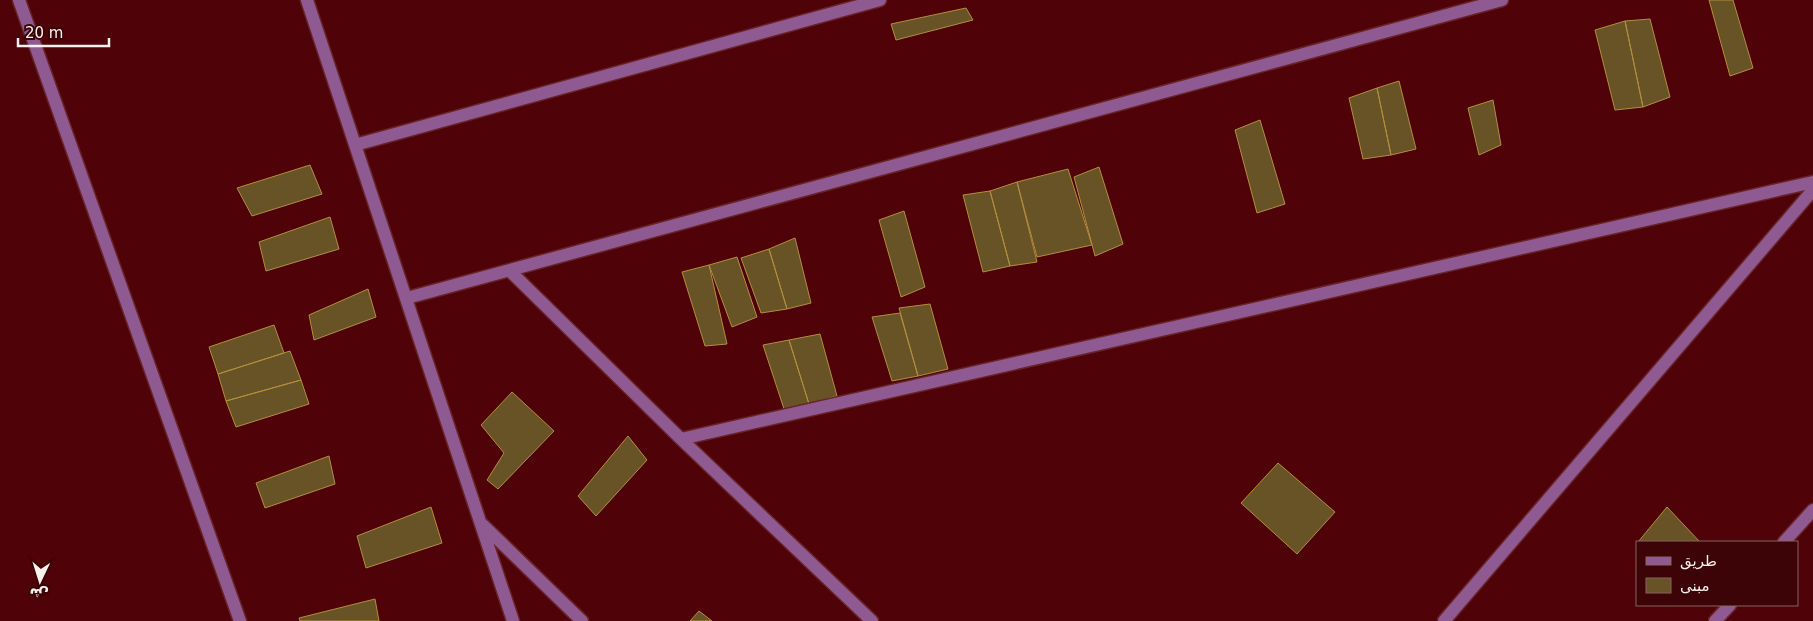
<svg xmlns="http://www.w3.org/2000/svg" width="1813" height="621" font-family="'DejaVu Sans','Noto Naskh Arabic',sans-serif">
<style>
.building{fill:#685326;stroke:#b28f3e}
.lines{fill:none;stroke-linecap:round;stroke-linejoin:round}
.minor-casing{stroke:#672327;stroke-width:15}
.minor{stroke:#8f5a91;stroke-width:12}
</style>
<rect width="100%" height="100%" fill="#4f0207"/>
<path class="building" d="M1709,0H1733L1753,68L1730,76Z
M966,8L973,20L896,40L891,24Z
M1650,19L1670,97L1643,107L1625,21Z
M1625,21L1643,107L1615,110L1595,30Z
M1399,81L1416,149L1391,155L1377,88Z
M1377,88L1391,155L1363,159L1349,98Z
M1493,100L1501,145L1479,155L1468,108Z
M1260,120L1285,204L1257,213L1235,130Z
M310,165L322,194L252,216L237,188Z
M1099,167L1123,244L1095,256L1074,177Z
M1068,169L1092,245L1037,257L1017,182Z
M1017,182L1037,262L1010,266L990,191Z
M990,191L1010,266L983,272L963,195Z
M904,211L925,287L901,297L879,220Z
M330,217L339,249L266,271L259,242Z
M795,238L811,303L787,309L769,249Z
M769,249L787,309L761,313L741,258Z
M737,257L757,317L732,327L709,265Z
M709,265L727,344L705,346L682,272Z
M368,289L376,317L314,340L309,315Z
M930,304L948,369L918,376L899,308Z
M900,313L918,376L892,381L872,317Z
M274,325L284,353L218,374L209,347Z
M820,334L837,396L809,404L789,340Z
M789,340L809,404L784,409L763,345Z
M290,351L301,380L226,401L218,374Z
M301,380L309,404L236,427L226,401Z
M512,392L554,431L498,489L487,480L504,453L481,425Z
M628,436L647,460L596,516L578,496Z
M329,456L335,484L265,508L256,483Z
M1278,463L1335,512L1297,554L1241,503Z
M431,507L442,543L366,568L357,536Z
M1667,507L1700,542H1638Z
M375,599L379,621H300L299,618Z
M699,611L712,621H690Z"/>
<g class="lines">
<defs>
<path id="minor" d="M19,0L240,621
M307,0L513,621
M355,145L880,0
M510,271L681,439L872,621
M407,298L1502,0
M681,439L1813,182
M483,525L582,621
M1784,542L1813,510
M1444,621L1813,190
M1715,621L1730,605"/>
</defs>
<use href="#minor" class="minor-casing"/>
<use href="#minor" class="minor"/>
</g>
<rect x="1636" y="541" width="162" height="65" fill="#3c0406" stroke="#886363"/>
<rect x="1646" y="557" width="25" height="8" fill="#8f5a91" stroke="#886363"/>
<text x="1680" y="566" font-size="15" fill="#faf1ef">طريق</text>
<rect x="1646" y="578" width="25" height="15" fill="#685326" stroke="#886363"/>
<text x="1680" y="591" font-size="15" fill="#faf1ef">مبنى</text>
<g transform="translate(40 581) rotate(184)" stroke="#3c0406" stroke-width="4" paint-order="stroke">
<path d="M0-4L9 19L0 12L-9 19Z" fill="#faf1ef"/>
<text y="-8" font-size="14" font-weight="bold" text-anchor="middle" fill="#faf1ef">ش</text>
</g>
<path d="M18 38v8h91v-8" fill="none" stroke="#faf1ef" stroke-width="2.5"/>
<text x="25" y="38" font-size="15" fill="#faf1ef" stroke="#3c0406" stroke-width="4" paint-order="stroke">20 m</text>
</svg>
